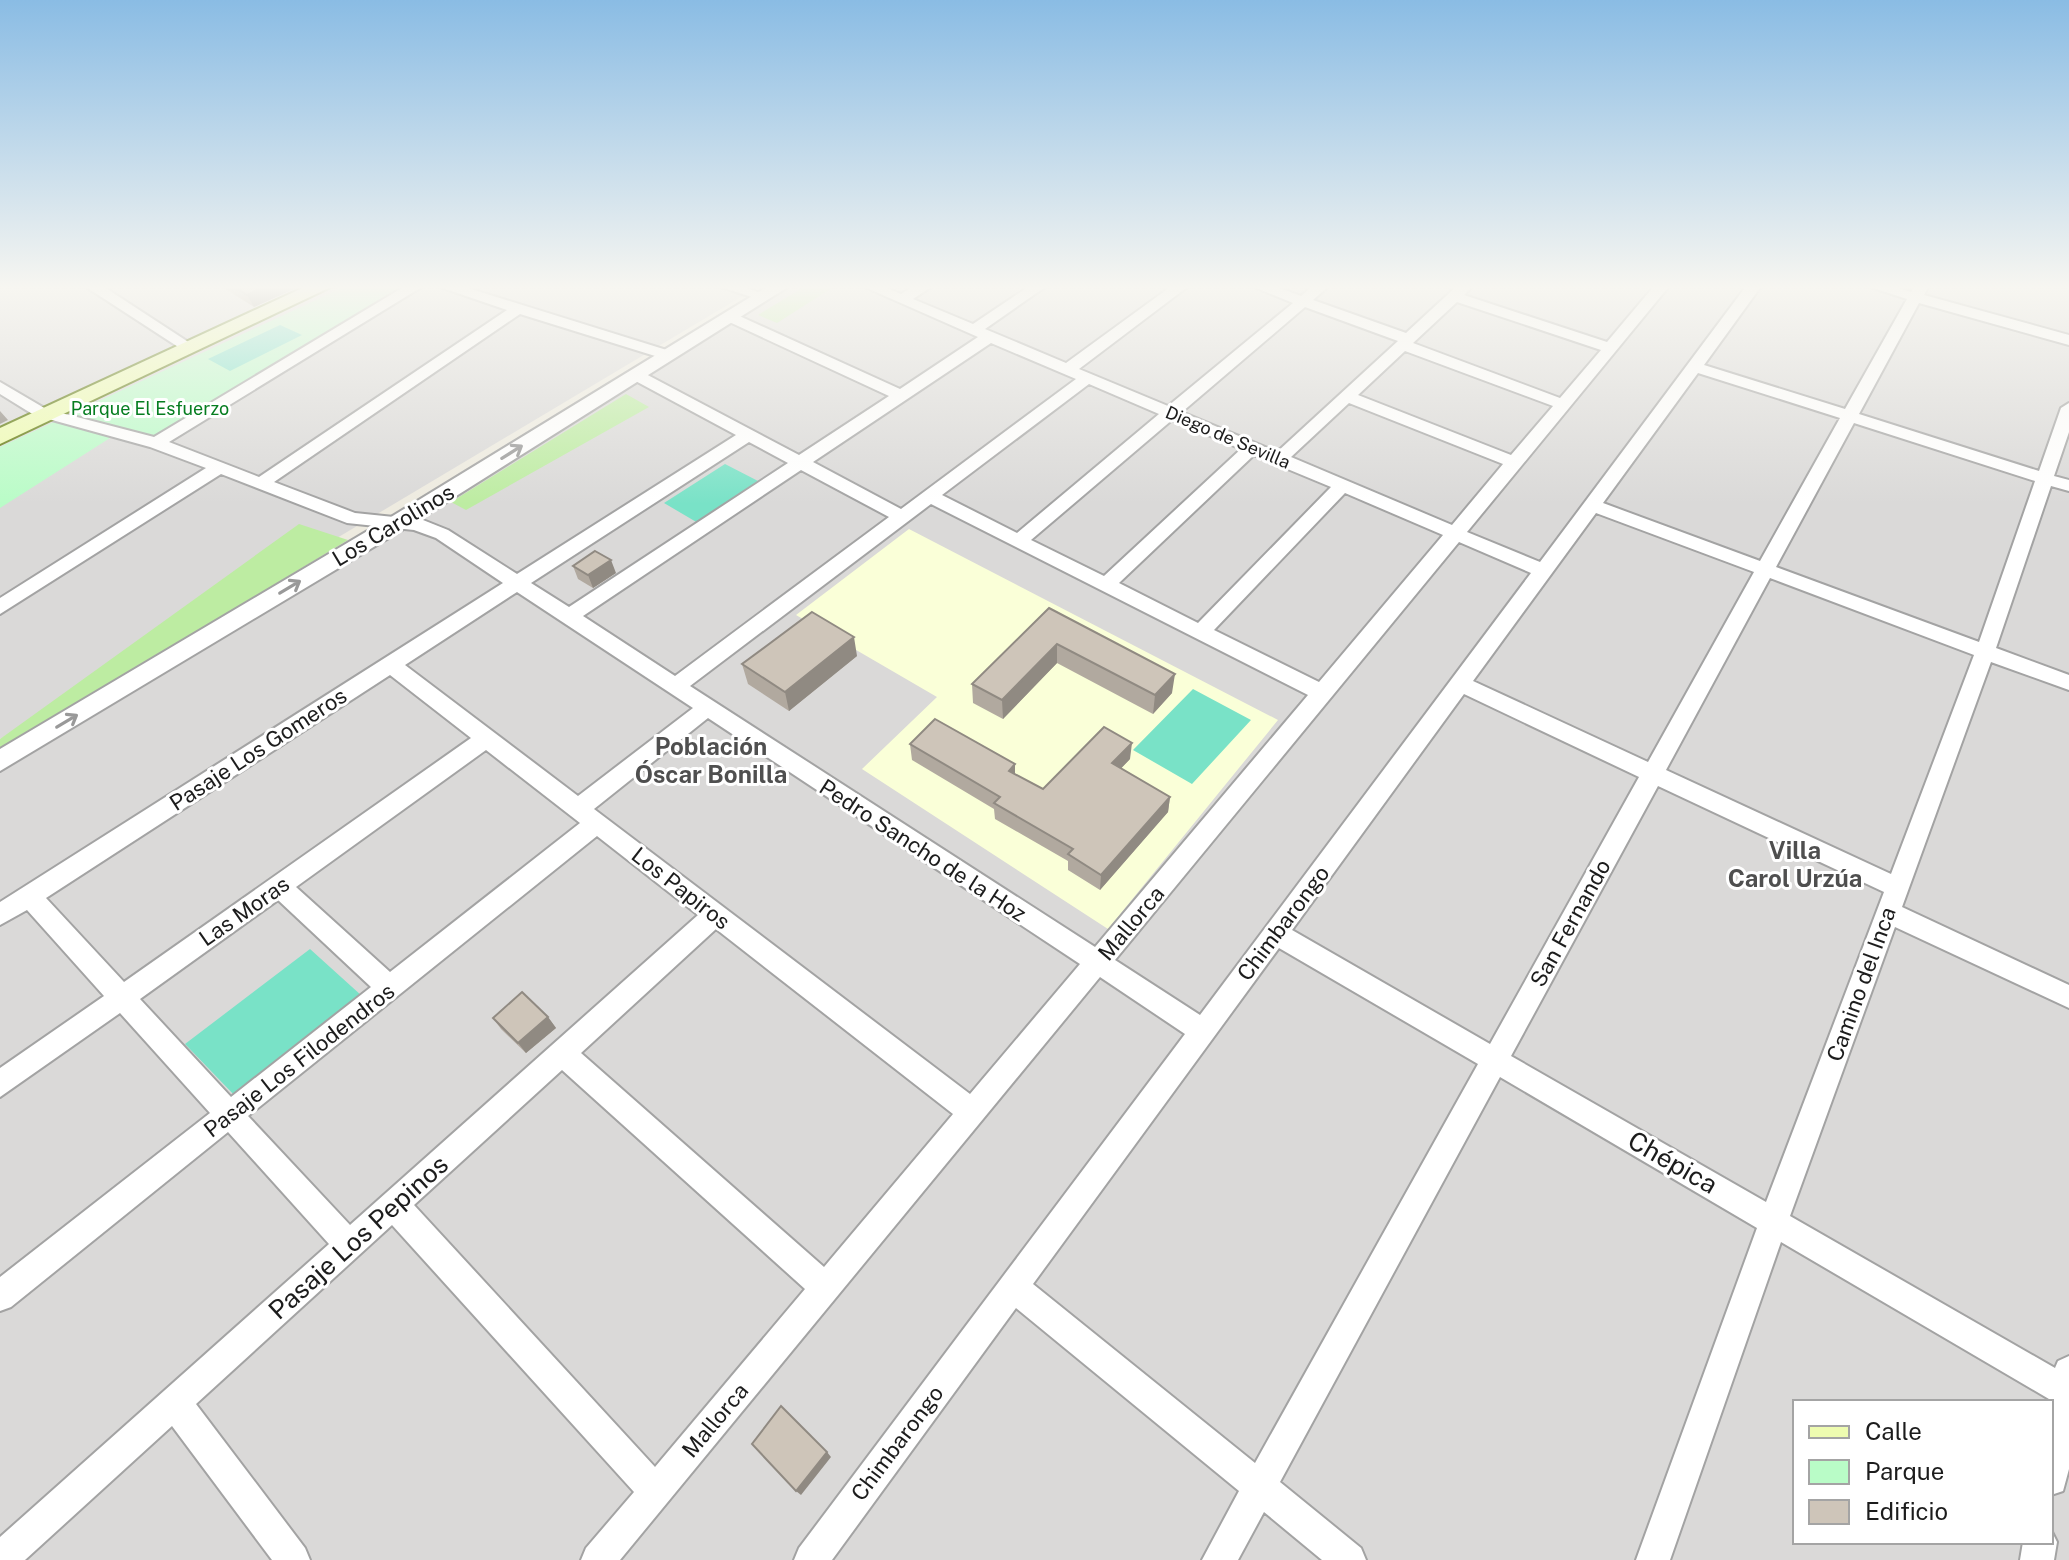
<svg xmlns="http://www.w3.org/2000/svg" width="2069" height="1560" font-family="'Public Sans',sans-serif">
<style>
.residential{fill:#dad9d8;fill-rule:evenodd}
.education{fill:#faffd8}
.grass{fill:#bdeca2}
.park{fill:#b9fcc7}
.pitch{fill:#79e2c7}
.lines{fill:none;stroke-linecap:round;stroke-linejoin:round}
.minor-casing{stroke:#a3a3a3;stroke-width:4}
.tertiary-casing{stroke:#a3a3a3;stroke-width:4}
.secondary-casing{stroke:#597500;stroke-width:4}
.minor{fill:#fff;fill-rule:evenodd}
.tertiary{fill:#fff;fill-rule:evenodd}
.secondary{fill:#eefcb0;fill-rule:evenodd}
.wall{fill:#b1a99f}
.shaded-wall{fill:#908a82}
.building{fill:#cec5b9;stroke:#908a82;stroke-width:2}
.oneway{stroke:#999}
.labels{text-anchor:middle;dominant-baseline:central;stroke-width:6;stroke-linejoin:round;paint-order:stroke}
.far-park-label{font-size:18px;fill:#067d20;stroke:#fff}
.far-street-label{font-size:18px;fill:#1c1c1c;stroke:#fff}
.street-label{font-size:22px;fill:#1c1c1c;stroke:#fff}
.neighbourhood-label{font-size:24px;font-weight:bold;fill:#4f4f4f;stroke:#fff}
.near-street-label{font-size:26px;fill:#1c1c1c;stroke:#fff}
</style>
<rect width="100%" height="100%" fill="#eeebe0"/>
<path class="residential" d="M0,285H761L0,739Z
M792,285H2069V1560H0V768ZM1795,1402H2051V1542H1795Z"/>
<path class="education" d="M909,529L1278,720L1108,929L862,769L937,697L796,615Z"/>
<path class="grass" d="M807,285L835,286L777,323L758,315Z
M626,394L649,407L466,510L451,502Z
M299,524L348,540L0,751V739Z"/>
<path class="park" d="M348,285H413L156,437L121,431L0,508V447Z"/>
<path class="pitch" d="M280,325L302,335L230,371L208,359Z
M725,464L760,482L698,523L664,503Z
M1193,689L1251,720L1192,784L1133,750Z
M310,949L362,996L237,1098L185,1044Z"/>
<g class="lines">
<defs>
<path id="minor" d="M83,285H101L199,349L186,352Z
M407,285H425L169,442L259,477L507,310L434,285H458L673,352V358L668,360L520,314L274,482L355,513L423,520L448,530L517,574L736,435L630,378V372H642L799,455L889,396L725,320V314H735L900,389L978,337L860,285H880L901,294L916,285H934L913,299L973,324L1031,285H1048L985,329L1066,363L1173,285H1190L1079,369L1168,406L1293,303L1249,285H1271L1301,296L1314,285H1330L1313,300L1406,333L1458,285H1474L1464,295L1607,342L1655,285H1670L1467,532L1540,562L1747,285H1762L1704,365L1845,409L1907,299L1864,285H1889L1911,292L1915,285H1929L1924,295L2069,335V345L1919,303L1859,414L2039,471L2061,408L2069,403V432L2054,476L2069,480V491L2051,486L1996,648L2069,675V690L1991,662L1902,907L2069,985V1008L1895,927L1790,1216L2055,1368L2058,1361L2069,1356V1469L2063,1491L2051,1495L2049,1399L1781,1242L1670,1560H1636L1757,1228L1500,1077L1280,1482L1361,1548L1366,1560H1322L1264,1512L1238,1560H1202L1239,1491L1016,1308L832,1560H794L799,1548L1185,1034L1100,977L620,1560H581L586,1548L634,1492L392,1225L196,1404L305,1548L310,1560H272L172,1426L25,1560H0V1537L329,1244L228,1132L11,1307L0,1311V1277L210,1113L120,1013L0,1097V1068L104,996L27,910L0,925V902L503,583L436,538L414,530L347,523L221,474L0,614V598L206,468L150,447L34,415L0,394V382L46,409L154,437ZM1457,302L1601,350L1560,398L1413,343ZM1305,307L1398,341L1277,452L1182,412ZM991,343L1076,379L901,509L813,462ZM1405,351L1553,406L1511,455L1358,395ZM1698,373L1840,418L1760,561L1603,503ZM1089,384L1159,414L1017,533L942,495ZM1349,403L1503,464L1452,525L1291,457ZM1172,420L1241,449L1104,576L1031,540ZM1854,423L2035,481L1979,642L1776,567ZM749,442L788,463L569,607L531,583ZM1254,455L1331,487L1198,623L1119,583ZM801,470L889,517L675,676L583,616ZM1345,493L1443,535L1319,682L1214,630ZM931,504L1308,695L1095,947L690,686ZM1596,513L1754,572L1648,762L1473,681ZM1459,542L1531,573L1200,1015L1115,960ZM1770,578L1974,655L1891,874L1666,770ZM517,592L693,708L578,796L405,665ZM390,675L471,738L124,982L46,898ZM1464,694L1639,777L1490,1044L1292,930ZM708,718L1080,964L970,1094L594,809ZM486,750L580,823L390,972L296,887ZM1658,786L1884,892L1766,1202L1511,1056ZM597,836L698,915L350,1225L248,1116ZM278,900L371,987L231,1097L140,999ZM716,929L953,1114L824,1267L581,1053ZM1279,948L1478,1064L1255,1463L1033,1284ZM562,1070L805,1289L655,1467L414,1205Z
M715,285H739L771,297L764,301Z
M2051,1530L2057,1542L2054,1560H2020L2023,1542H2051Z"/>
<path id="tertiary" d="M770,285H791L407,527L0,771V749L391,517Z"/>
<path id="secondary" d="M309,285H335L0,444V428Z"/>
</defs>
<use href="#minor" class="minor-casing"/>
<use href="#tertiary" class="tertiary-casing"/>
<use href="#secondary" class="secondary-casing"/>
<use href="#minor" class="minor"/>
<use href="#tertiary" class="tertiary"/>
<use href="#secondary" class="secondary"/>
</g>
<path class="wall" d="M219,285H302L254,307Z
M573,566L616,573L593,588L578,579Z
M1049,608L1172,693L1153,714L1057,663L1003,719L973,703L972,684Z
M857,656L789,711L748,684L742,664Z
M910,744L1015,764V774L1043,789L1130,759L1121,768L1170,797L1168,812L1100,890L1068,870V861L995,819L994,809L912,760Z
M548,1017L556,1028L526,1053L501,1029L493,1018Z"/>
<path class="shaded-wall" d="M268,285H302L254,307L247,295Z
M0,411L8,420L0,424Z
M611,560L616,573L593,588L588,575Z
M854,637L857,656L789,711L785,692Z
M1057,644V663L1003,719L1002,700Z
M1175,674L1172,693L1153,714L1155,695Z
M1132,743L1130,759L1111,779L1112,763Z
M1015,764V780L1009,771Z
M1170,797L1168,812L1100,890L1101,875Z
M548,1017L556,1028L526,1053L518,1043Z
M827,1452L831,1457L801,1495L796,1491Z"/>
<path class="building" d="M232,285H268L247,295Z
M595,551L611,560L588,575L573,566Z
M1049,608L1175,674L1155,695L1057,644L1002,700L972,684Z
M812,612L854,637L785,692L742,664Z
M935,719L1015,764L1009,771L1043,789L1104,727L1132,743L1112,763L1170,797L1101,875L1068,854L1073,849L994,803L1000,797L910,744Z
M522,992L548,1017L518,1043L493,1018Z
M781,1406L827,1452L796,1491L752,1444Z"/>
<defs><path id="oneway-shaft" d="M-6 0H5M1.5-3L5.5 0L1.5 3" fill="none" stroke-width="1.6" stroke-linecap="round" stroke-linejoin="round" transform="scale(2)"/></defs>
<g class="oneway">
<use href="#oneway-shaft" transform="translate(512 452) rotate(-32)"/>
<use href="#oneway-shaft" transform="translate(290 587) rotate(-31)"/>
<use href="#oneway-shaft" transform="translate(67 721) rotate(-31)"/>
</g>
<linearGradient id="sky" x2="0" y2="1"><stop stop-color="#8abce4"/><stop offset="0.57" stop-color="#f7f6f1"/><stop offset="1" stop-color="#f7f6f1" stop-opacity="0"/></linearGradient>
<rect width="2069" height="504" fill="url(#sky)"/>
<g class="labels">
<g class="far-park-label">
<text x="150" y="408">Parque El Esfuerzo</text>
</g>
<g class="far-street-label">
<text transform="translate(1228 437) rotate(23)">Diego de Sevilla</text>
</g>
<g class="street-label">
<text transform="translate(393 525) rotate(-31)">Los Carolinos</text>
<text transform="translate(258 749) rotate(-33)">Pasaje Los Gomeros</text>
<text transform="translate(923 850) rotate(33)">Pedro Sancho de la Hoz</text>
<text transform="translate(681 888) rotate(38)">Los Papiros</text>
<text transform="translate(244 911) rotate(-35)">Las Moras</text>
<text transform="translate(1131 923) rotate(-50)">Mallorca</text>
<text transform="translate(1283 923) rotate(-53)">Chimbarongo</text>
<text transform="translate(1570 923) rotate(-61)">San Fernando</text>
<text transform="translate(1861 984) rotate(-70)">Camino del Inca</text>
<text transform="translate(299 1060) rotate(-38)">Pasaje Los Filodendros</text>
<text transform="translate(715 1420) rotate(-50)">Mallorca</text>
<text transform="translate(897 1443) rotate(-53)">Chimbarongo</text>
</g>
<g class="neighbourhood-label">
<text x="711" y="746">Población<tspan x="711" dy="28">Óscar Bonilla</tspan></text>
<text x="1795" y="850">Villa<tspan x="1795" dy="28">Carol Urzúa</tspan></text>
</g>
<g class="near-street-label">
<text transform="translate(1673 1162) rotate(30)">Chépica</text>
<text transform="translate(358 1237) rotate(-42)">Pasaje Los Pepinos</text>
</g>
</g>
<rect x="1793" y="1400" width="260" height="144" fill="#ffffff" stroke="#a4a4a4" stroke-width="2"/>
<rect x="1809" y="1426" width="40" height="12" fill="#eefcb0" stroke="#a4a4a4" stroke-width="2"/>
<text x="1865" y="1440" font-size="24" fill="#1c1c1c">Calle</text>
<rect x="1809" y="1460" width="40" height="24" fill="#b9fcc7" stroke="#a4a4a4" stroke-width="2"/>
<text x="1865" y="1480" font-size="24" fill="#1c1c1c">Parque</text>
<rect x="1809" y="1500" width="40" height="24" fill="#cec5b9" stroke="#a4a4a4" stroke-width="2"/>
<text x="1865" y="1520" font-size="24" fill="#1c1c1c">Edificio</text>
</svg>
